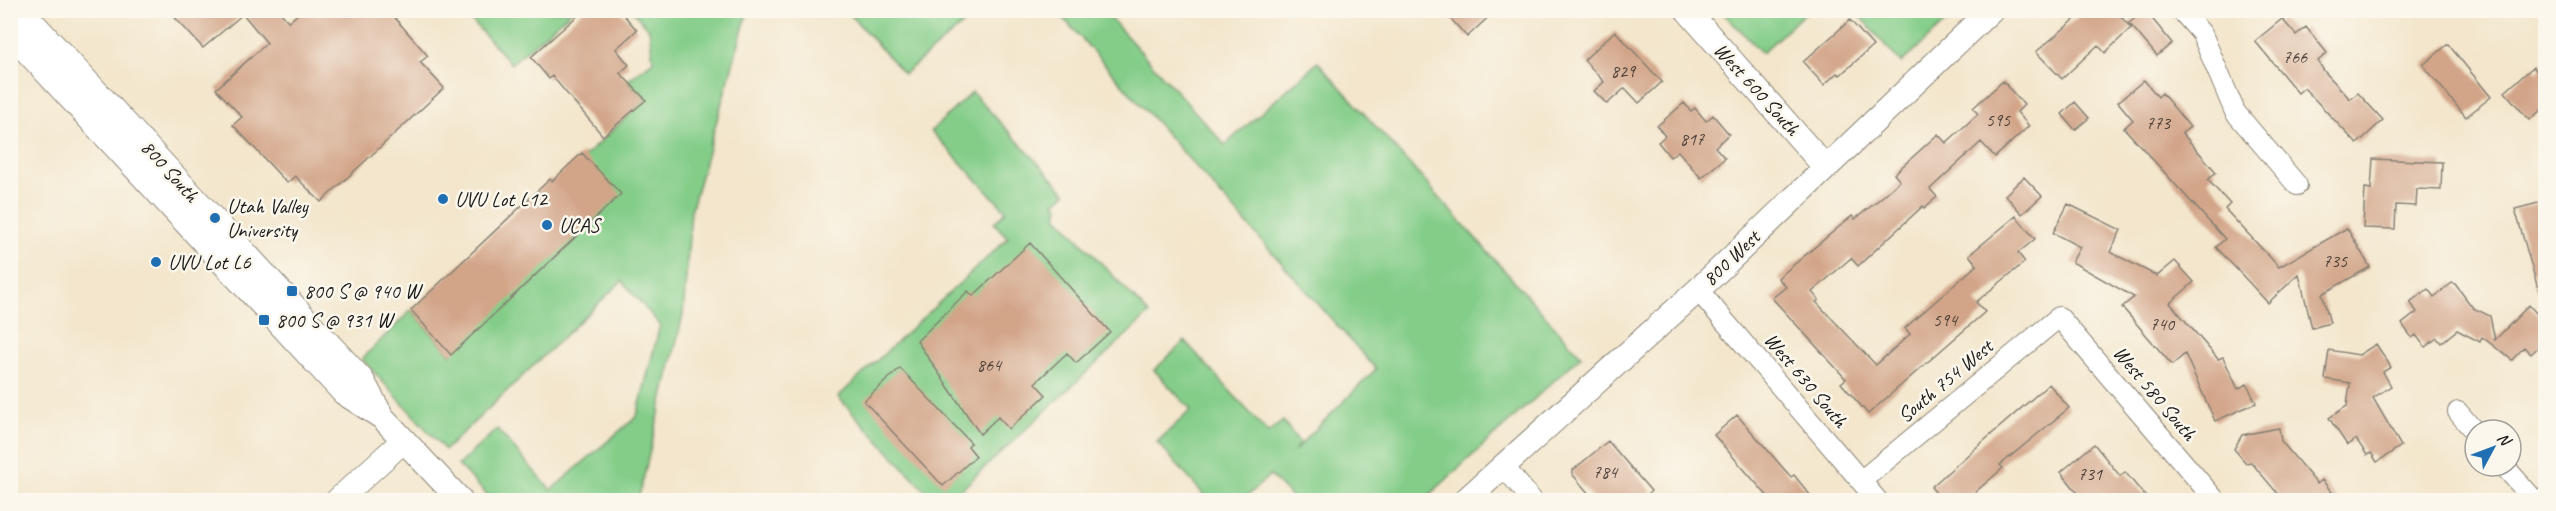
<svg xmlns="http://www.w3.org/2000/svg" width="2556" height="511" font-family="Caveat,sans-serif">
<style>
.green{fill:#84cd89;stroke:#507452;stroke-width:1.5}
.building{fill:#d2a488}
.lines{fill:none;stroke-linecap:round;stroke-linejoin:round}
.minor-casing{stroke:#888174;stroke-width:22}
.tertiary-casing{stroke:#888174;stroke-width:26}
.minor{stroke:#fff;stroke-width:20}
.tertiary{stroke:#fff;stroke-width:24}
.poi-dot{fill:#1f6fb2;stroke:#fbf7ec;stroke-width:2}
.labels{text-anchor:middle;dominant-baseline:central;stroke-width:5;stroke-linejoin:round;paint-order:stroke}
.number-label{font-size:18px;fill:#4a3e37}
.street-label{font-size:21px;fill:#1c1c1c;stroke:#fbf7ec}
.poi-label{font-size:21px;fill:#1c1c1c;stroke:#fbf7ec;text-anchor:start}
</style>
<rect width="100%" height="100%" fill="#fbf7ec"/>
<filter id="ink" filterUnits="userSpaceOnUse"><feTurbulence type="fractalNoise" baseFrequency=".0167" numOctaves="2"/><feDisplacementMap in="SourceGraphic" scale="12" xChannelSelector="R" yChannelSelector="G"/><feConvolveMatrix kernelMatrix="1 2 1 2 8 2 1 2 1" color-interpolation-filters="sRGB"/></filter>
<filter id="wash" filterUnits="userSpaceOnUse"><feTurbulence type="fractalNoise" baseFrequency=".008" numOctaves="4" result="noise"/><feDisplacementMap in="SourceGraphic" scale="24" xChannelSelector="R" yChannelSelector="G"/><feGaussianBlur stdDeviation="1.35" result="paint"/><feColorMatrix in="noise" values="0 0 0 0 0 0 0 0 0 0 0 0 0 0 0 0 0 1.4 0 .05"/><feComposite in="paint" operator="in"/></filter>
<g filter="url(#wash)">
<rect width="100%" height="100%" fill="#f3e6cc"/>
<path class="green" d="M463,11H572L511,64Z
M632,11H748L691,211L683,315L638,500H492L458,465L497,429L551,490L637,416L660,325L622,281L445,450L362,359L411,310L451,355L585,156L645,100L628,80L653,61L649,29Z
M847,11H979L904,74Z
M1057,11H1104L1225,145L1318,62L1581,356L1424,500H1294L1270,475L1243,500H1199L1204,495L1157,442L1191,410L1154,370L1185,341L1268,433L1283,421L1300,443L1294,451L1376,369Z
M1721,11H1807L1762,53Z
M1855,11H1958L1901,63Z
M972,92L1066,193L1055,203L1059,207L1057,216L1149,314L950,500H934L838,397L1008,238L994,223L1006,211L931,131Z"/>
<g id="blocks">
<path class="building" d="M168,10H278L289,22L302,10H388L428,56L420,62L444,88L321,202L295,176L287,183L233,125L242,117L216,89L267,43L243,14L203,48Z
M584,10H619L637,30L616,49L629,65L620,73L646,100L603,136L552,76L549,79L531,57Z
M1443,10H1496L1467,37Z
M2086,10H2115L2131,28L2105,53L2098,45L2062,79L2036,52Z
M2145,10L2172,43L2157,56L2129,23Z
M2282,19L2296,35L2306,27L2327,53L2318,61L2324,71L2350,99L2358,93L2383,120L2357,144L2304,88L2298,93L2255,41Z
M1850,20L1873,46L1840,75L1837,73L1824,85L1803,62Z
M1615,31L1662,82L1639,103L1625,88L1607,104L1594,91L1604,82L1584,60Z
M2448,44L2491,97L2466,117L2423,65Z
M2546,64V106L2529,120L2505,92L2533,67L2537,72Z
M2144,80L2158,97L2162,93L2190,127L2182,133L2216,172L2208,180L2230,204L2225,209L2279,267L2347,228L2370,267L2322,294L2330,323L2312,328L2299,274L2268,303L2216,247L2225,239L2124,128L2133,120L2118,102Z
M2003,81L2024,105L2017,112L2029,126L1995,157L1981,142L1930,189L1937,197L1924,208L1923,206L1858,266L1851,258L1812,292L1819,300L1816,302L1876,365L1910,334L1905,328L1977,265L1969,255L2016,216L2035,239L2018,253L2025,262L1976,302L1985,312L1868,414L1841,383L1846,379L1772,298L1786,287L1778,278L1852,216L1855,219L1875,203L1900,181L1894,174L1938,134L1946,143L1978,114L1973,108Z
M2075,102L2089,118L2075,130L2062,114Z
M1684,103L1691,111L1695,108L1706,121L1713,115L1729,134L1715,147L1725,158L1701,178L1678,151L1670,157L1658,142L1665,136L1657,126Z
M582,153L621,194L451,355L411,310L550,179L552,181Z
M2373,159L2442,162L2441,190L2417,189L2416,206L2396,205L2395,229L2363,228L2365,188L2371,189Z
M2024,177L2042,196L2022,214L2005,195Z
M2546,201V298L2541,299L2515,209Z
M2068,204L2121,230L2110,252L2157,276L2175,261L2194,282L2170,303L2218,359L2223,357L2238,389L2247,384L2256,403L2215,421L2185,354L2172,365L2122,307L2134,297L2072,262L2080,247L2053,233Z
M1030,243L1110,332L1076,363L1067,353L1035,383L1046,395L1009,429L998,417L980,434L917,341L968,291L973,296Z
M2452,283L2455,284L2473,308L2490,316L2495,340L2529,305L2546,324V340L2531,354L2524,347L2512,360L2482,337L2480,342L2457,330L2441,343L2437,338L2425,347L2416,335L2412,338L2402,324L2417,312L2410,302L2428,289L2434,297Z
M2376,344L2391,367L2383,372L2391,386L2373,398L2401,446L2377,462L2371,453L2367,455L2356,439L2347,445L2329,418L2347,406L2350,383L2325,379L2329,350L2359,355Z
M900,368L971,443L968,446L976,456L943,486L864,401Z
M2049,384L2069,408L2000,465L2003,468L1965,501H1943L1931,487Z
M1737,415L1791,477L1794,475L1815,501H1772L1763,491L1714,435Z
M2279,428L2281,441L2317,484L2322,480L2339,501H2284L2251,462L2246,463L2234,449L2242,435Z
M1608,441L1651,491L1641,501H1595L1573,475V470Z
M2094,444L2120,476L2125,472L2149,501H2084L2061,472Z"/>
</g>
</g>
<g filter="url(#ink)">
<use href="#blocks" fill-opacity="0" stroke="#888174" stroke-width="1.5"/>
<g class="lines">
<defs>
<path id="minor" d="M2181,10L2202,34L2235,112L2297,185
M1698,290L1877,500
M2458,412L2475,432
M2504,466L2534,500
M1504,467L1532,500
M1861,481L2059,317L2215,500"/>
<path id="tertiary" d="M21,10L362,380L382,417L460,500
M1687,10L1826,168
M10,33L344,393L380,416
M338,500L404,440
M1466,500L1698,290L1991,10"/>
</defs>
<use href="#minor" class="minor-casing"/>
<use href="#tertiary" class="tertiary-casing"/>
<use href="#minor" class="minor"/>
<use href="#tertiary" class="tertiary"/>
</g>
</g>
<g class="poi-dot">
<circle cx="443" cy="199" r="6"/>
<circle cx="215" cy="218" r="6"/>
<circle cx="547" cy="225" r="6"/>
<circle cx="156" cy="262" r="6"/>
<rect x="286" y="285" width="12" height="12" rx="3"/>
<rect x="258" y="314" width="12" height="12" rx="3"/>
</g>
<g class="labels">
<g class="number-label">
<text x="2295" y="57">766</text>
<text x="1623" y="71">829</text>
<text x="1998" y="120">595</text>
<text x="2158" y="123">773</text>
<text x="1692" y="139">817</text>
<text x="2335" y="261">735</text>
<text x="1945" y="320">594</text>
<text x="2162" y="324">740</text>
<text x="989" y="365">864</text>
<text x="1605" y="472">784</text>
<text x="2090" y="474">731</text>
</g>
<g class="street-label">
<text transform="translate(1757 89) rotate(48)">West 600 South</text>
<text transform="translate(170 171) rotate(48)">800 South</text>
<text transform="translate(1731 258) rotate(-44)">800 West</text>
<text transform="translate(1806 380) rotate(50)">West 630 South</text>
<text transform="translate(1945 381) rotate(-40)">South 754 West</text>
<text transform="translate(2155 393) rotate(50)">West 580 South</text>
</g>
<g class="poi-label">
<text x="455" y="199">UVU Lot L12</text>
<text x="227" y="206">Utah Valley<tspan x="227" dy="24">University</tspan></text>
<text x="559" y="225">UCAS</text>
<text x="168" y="262">UVU Lot L6</text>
<text x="304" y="291">800 S @ 940 W</text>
<text x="276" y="320">800 S @ 931 W</text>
</g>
</g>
<rect width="2556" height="511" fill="none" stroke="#fbf7ec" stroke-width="36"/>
<g transform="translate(2493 448) rotate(49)"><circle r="28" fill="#fbf7ec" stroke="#a29f99" stroke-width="1.5"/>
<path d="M0-4.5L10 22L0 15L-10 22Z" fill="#1f6fb2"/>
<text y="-9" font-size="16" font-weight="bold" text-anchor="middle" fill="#1c1c1c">N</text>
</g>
</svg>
